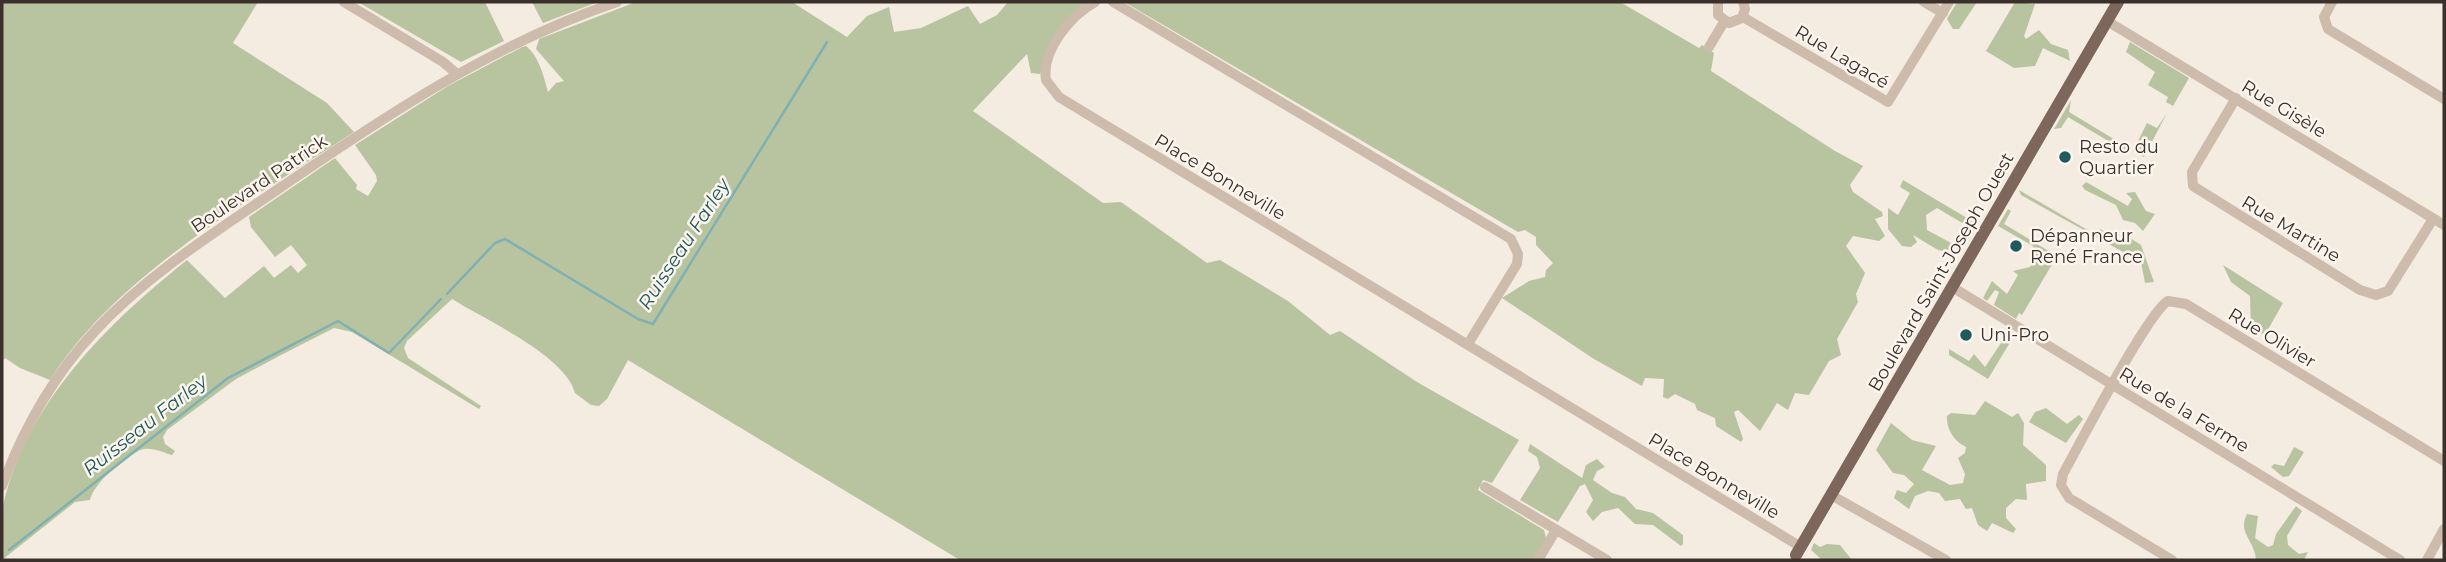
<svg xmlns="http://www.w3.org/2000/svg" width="2446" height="562" font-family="Montserrat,sans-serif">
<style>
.green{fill:#b8c4a0}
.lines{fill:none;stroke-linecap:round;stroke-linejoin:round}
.stream{stroke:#7fb0b2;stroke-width:2.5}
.minor{stroke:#cdbbac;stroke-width:10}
.major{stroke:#7d675c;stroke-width:12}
.poi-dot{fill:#1f5a5e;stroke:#fbf5ee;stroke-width:2.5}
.labels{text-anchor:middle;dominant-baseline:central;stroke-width:5;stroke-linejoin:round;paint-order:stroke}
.street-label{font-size:18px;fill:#3b302b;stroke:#fbf5ee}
.poi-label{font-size:18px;fill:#3b302b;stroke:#fbf5ee;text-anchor:start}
.water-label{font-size:19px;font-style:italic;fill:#1f5a5e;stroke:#fbf5ee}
</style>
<rect width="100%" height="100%" fill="#f4ebe1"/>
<path class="green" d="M2,2H258L233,43L327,103L354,132C251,200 116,275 50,380L20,368L5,358L2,363Z
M358,2H485L504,41L461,62Z
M532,2H598L543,23Z
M636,2H792L847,37L867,16L889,7L894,32L921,28L968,6L980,24L997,15L1008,2H1085L1052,40L1040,74L1031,73L1027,54L973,111L1103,203L1121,202L1207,263L1220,260L1288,301L1330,335L1340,331L1417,382L1519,440L1492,483L1483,480L1478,490L1544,530L1546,538L1533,560H960L628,360L607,399L599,406L591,405L575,393C566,356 484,319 452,299L407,341L404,348L408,358L481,406L479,409L352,332L334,328L281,355L236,379L167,430L163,437L165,444L175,451L172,455C163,452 150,446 140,450C123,458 94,483 90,500L75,502L2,560C2,543 0,522 3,506C27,402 107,324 187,260L225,298L264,266L274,278L291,265L298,273L307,265L291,245L275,257L251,227L249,217L335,158L357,185L356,189L368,196L377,181L376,175L355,145L448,86L522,47L526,46C539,56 544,77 548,92L556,83L564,81L536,49L539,39Z
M1124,2H1620L1699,48L1702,45L1714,53L1711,71L1835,151L1863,166L1850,185L1853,192L1882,212L1883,216L1875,219L1885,236L1879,241L1853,236L1846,246L1865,273L1856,294L1858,302L1837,339L1841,355L1829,361L1809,395L1795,393L1788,410L1777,403L1760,431L1738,410L1734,412L1743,439L1741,442L1716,426L1715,418L1697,410L1695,404L1675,394L1668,399L1663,397L1664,379L1645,378L1642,386L1594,359L1502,298L1529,281L1545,277L1546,270L1553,263L1536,245V237L1525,230L1518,232Z
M1957,2H1977L1959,29H1953L1947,19Z
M2015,2L2035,4L2024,36L2026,39L2039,30L2051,44L2068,50L2070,61L2043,48L2035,66L2014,68L1986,51Z
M2130,42L2189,78L2173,106L2166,102L2168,97L2148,85L2155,72L2126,52Z
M2071,100L2069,112L2127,147L2125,151L2068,117L2061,128L2054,129Z
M2167,113L2144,157L2133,151L2147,123L2157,128Z
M1903,180L1972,221L1969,227L1937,208L1926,215L1927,230L1953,244L1952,253L1938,250L1913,235L1917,242L1911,247L1902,246L1888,229V208L1898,215L1910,193L1900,187Z
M2086,182L2128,206L2132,199L2126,193L2135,192L2146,211L2155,214L2143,231L2135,223L2123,220L2116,205L2085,190L2082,186Z
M2019,190L2096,235L2100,229L2117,239L2127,236L2141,245L2154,282L2145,283L2141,262L2021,195Z
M2008,209L2011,211L2004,224L2057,256L2022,315L2019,313L2016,319L1994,305L1999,292L1995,290L1987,301L1983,298L1992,281L2007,294L2018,275L2013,271L2030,267L2034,258L2033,246L1998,226Z
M2223,265L2283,303L2266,333L2254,335L2251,329L2250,296L2231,282Z
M2009,331L2015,334L1988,379L1949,355V349L1969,361L1974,354L1985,367Z
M1985,401L2012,417L2018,413L2024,423L2023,445L2046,465V481L2026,484L2027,500L2016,499L2006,508V518L2016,529L2013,533L1992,523L1987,531L1978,525L1972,508L1966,509L1960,499L1945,501L1939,493L1928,491L1915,496L1909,509L1894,498L1897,490L1906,493L1914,484L1904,475L1893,473L1876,450L1891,423L1912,440L1936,446L1922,470L1950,485L1963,483L1965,474L1958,458L1965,453L1966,447C1954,441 1946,429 1947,416L1951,413L1975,415Z
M2046,408L2067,424L2079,415L2083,419L2066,443L2029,422L2035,412Z
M1530,444L1582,478L1586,465L1597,459L1605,467L1597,471L1593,480L1612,493L1625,497L1636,509L1653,513L1683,535V544L1681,546L1653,525L1635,524L1618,508L1602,512L1593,521L1586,512L1593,500L1585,484L1580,486L1558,522L1520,500L1540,468L1537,457L1528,451Z
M2294,447L2304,452L2289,476L2283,477L2271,467L2274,464L2284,466Z
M2296,506L2302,511L2287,536L2288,545L2299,554L2308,552L2304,560H2256C2255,540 2237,533 2247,514L2258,516L2255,538L2268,547L2273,545L2276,534Z
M1814,543L1820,547L1827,544L1840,545L1852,560H1822L1811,550Z"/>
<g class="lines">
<path class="stream" d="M447,294L495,243L505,239L638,319L653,324L827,42
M9,550L228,378L338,321L389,353L441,299"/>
<path class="minor" d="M344,2L443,62L457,74
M1095,2C1071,15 1041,51 1046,80L1059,97L1801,547
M1113,2L1511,239L1518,254L1517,264L1468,344
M1718,2V15L1729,23L1742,18L1745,9L1743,2
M1924,2L1943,13
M2332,2L2324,17L2328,29L2444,99
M1743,17L1888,102L1949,2
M2107,21L2444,225
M1709,47L1724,22
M2236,98L2192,172L2193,186L2360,290L2376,295L2388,291L2433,219
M1952,287L2400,560
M2,486C23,430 53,376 94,332C146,276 212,234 274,192C382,118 492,44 617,2
M1485,487L1607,560
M1831,495L1946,560
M1538,560L1556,530
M2172,560L2069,498L2061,485L2063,474C2079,445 2148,312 2168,301L2186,304L2444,461
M2427,560L2444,529"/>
<path class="major" d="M1796,555L2118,2"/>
</g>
<g class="poi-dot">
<circle cx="2065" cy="157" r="7"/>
<circle cx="2016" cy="246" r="7"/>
<circle cx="1966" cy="335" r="7"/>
</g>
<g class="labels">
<g class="street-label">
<text transform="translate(1842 57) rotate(31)">Rue Lagacé</text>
<text transform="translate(2284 109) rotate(31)">Rue Gisèle</text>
<text transform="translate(1220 177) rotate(31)">Place Bonneville</text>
<text transform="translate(259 184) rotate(-34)">Boulevard Patrick</text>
<text transform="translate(2291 229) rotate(31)">Rue Martine</text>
<text transform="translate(1941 272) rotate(-60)">Boulevard Saint-Joseph Ouest</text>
<text transform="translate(2272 338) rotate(31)">Rue Olivier</text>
<text transform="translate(2184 410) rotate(31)">Rue de la Ferme</text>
<text transform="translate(1714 476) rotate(31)">Place Bonneville</text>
</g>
<g class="poi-label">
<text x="2079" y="147">Resto du<tspan x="2079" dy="21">Quartier</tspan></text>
<text x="2030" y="236">Dépanneur<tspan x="2030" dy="21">René France</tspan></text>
<text x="1980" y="335">Uni-Pro</text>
</g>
<g class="water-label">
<text transform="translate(684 244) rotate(-57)">Ruisseau Farley</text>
<text transform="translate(145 425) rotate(-38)">Ruisseau Farley</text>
</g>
</g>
<rect width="2446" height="562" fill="none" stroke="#3b302b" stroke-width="7"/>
</svg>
